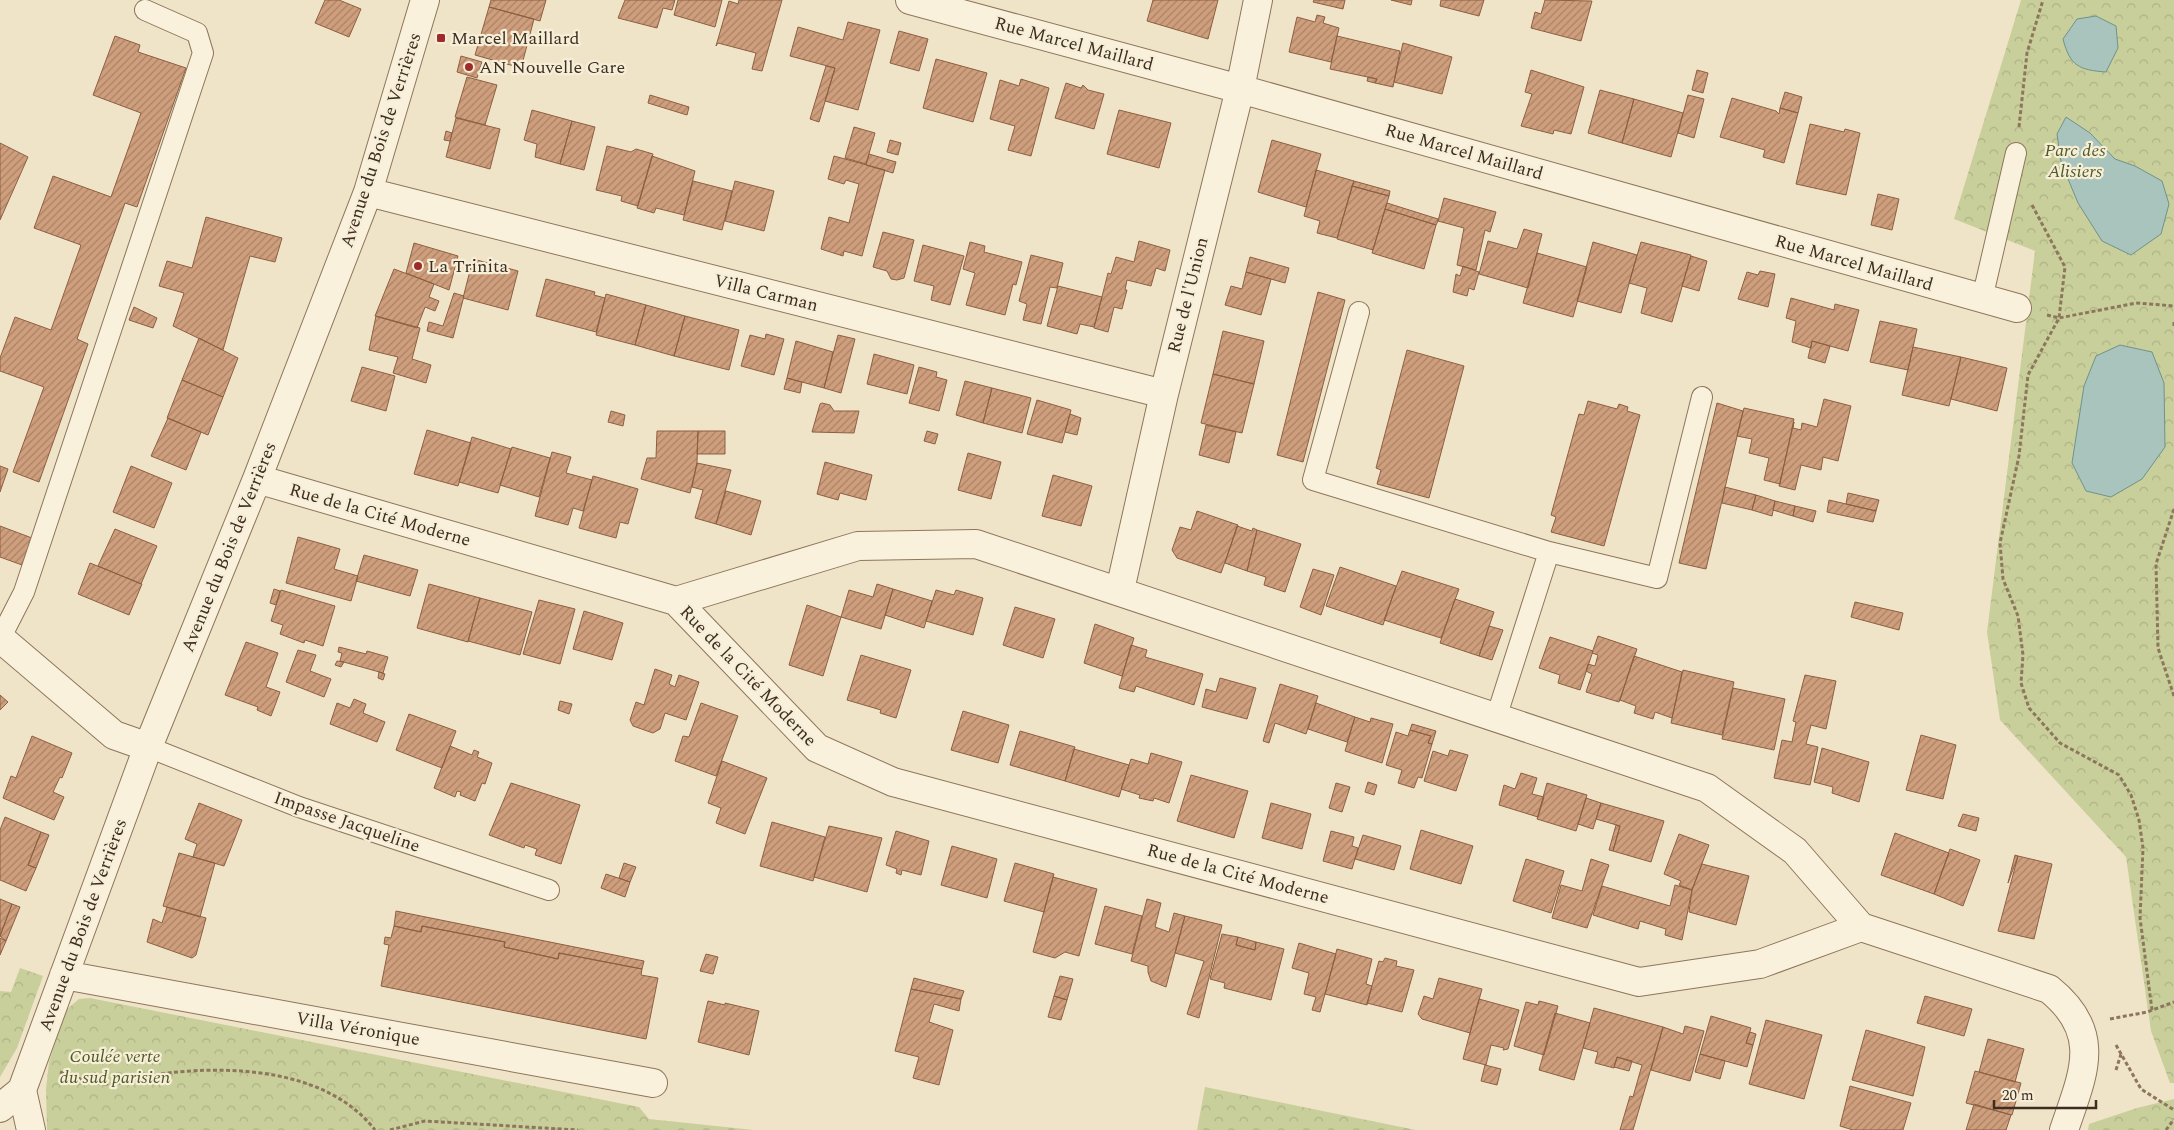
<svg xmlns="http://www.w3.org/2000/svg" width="2174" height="1130" font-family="Spectral,serif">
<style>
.park{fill:url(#park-crowns)}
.water{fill:#a9c4bc;stroke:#6f938a}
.building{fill:url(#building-hatch);stroke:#8d5f41}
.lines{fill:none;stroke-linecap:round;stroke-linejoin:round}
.service-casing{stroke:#8d765c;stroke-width:22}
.minor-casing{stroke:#8d765c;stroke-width:30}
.path{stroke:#8d765c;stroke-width:3;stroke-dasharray:4 2.5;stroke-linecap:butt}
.service{stroke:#faf1dc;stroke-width:20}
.minor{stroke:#faf1dc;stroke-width:28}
.poi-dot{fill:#9e2a2b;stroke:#f7eed8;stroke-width:2}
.labels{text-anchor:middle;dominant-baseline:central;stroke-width:4.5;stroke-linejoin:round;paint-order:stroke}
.poi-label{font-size:18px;fill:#3d2e20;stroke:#f7eed8;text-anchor:start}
.street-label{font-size:18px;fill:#3d2e20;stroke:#f7eed8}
.park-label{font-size:18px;font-style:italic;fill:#4d5a26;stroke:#f7eed8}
</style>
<defs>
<pattern id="park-crowns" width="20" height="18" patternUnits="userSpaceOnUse" patternTransform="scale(1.25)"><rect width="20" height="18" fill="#c9cf9b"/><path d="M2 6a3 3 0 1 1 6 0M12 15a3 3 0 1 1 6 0" fill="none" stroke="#aeb285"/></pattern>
<pattern id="building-hatch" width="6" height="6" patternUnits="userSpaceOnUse" patternTransform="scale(1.25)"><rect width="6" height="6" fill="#cf9f7d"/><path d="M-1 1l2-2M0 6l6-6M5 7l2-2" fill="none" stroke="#a98266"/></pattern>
</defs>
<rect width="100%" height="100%" fill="#f0e4c8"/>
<path class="park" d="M2021,0H2174V1083H2170L2151,1031L2126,857L2000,720L1987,632L2035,251L1954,219Z
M20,968L43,976L17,1048L0,1077V991L11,992Z
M90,998L639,1107L649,1119L754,1130H47L46,1089L49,1062L66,1010L79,999Z
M1205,1087L1416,1130H1197Z
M2174,1099V1130H2088L2089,1124L2137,1108Z"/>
<path class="water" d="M2096,16L2116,26L2118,48L2106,72C2079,70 2070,66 2063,39L2077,19Z
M2066,117L2090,133L2115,159L2135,166L2162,181L2169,204L2161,234L2131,255L2102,241L2078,203L2061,162L2057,134Z
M2120,345L2152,352L2164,383L2165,447L2142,479L2111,497L2086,491L2072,463L2084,386L2096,356Z"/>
<path class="building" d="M325,0H339L361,9L349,37L315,23Z
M491,0H546L540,21L489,7Z
M625,0H675L672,10L663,8L657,28L618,18Z
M678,0H722L715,27L674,15Z
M739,0H782L762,71L752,69L756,53L718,43L716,46L729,1L738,4Z
M1153,0H1218L1208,39L1147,21Z
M1314,0H1345L1343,9L1313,2Z
M1391,0H1412L1411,5Z
M1441,0H1484L1479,16L1440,6Z
M1545,0L1592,1L1581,41L1531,28L1535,12L1541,14Z
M489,7L534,19L521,68L475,55Z
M1317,15L1325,17L1323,23L1339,28L1331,62L1289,52L1297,17L1315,22Z
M848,22L880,30L858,110L825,101L835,68L790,56L798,27L843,40Z
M899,31L928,39L919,71L890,63Z
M115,36L140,45L138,52L186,68L137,207L125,203L104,262L77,339L88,344L39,482L13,472L44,387L0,371V358L15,317L51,330L81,245L34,228L53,176L111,197L141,113L93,95Z
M1337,36L1400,51L1393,87L1375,83L1377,79L1330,69Z
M1403,43L1452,57L1442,94L1394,82Z
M461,56L482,62L477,78L457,72Z
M936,59L987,73L973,122L923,108Z
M826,66L835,68L819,122L810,119Z
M1531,70L1584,87L1571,134L1554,130L1553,134L1521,126L1532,94L1525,92Z
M1697,70L1708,73L1703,93L1692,90Z
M467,77L497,85L485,125L455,117Z
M1368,77L1377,79L1375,83L1367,81Z
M1021,79L1049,88L1031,156L1008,150L1015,126L990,119L1000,80L1019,86Z
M1066,83L1081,88L1083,85L1088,90L1104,94L1094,129L1055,118Z
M1600,90L1634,99L1622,143L1588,133Z
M1785,92L1802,97L1798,113L1780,108Z
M650,95L689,107L687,115L648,103Z
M1688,95L1704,99L1694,138L1678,133Z
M1732,98L1776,111L1779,114L1780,108L1798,113L1784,163L1763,157L1765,150L1720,137Z
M1634,99L1683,113L1671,157L1622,143Z
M532,110L572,121L560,164L535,157L537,144L524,140Z
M1119,110L1171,123L1159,168L1107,154Z
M456,118L500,129L490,169L446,157Z
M572,121L595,127L584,170L560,164Z
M1810,124L1844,132L1845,129L1860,133L1846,195L1796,184Z
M854,127L875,133L866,164L845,158Z
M446,131L452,133L450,141L444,140Z
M890,140L901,143L898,155L887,152Z
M1272,140L1321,154L1306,207L1258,192Z
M0,143L28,157L0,220Z
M607,146L631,152L636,149L653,154L638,206L621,201L622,196L596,190Z
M869,154L896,162L893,173L866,165Z
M652,156L695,171L684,215L656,208L654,213L637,208Z
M834,156L885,170L862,256L844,251L843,256L821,249L829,217L849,223L859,184L846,180L844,184L828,179Z
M1316,170L1354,181L1337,238L1317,233L1320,221L1304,216Z
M693,181L732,191L722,230L683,220Z
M735,181L774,191L764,231L725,221Z
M1354,181L1390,191L1389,196L1352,186Z
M1352,186L1389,196L1373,250L1337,239Z
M1878,194L1899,199L1892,230L1871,225Z
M1444,198L1496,212L1490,232L1485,230L1476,270L1457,265L1464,228L1438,221Z
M1387,203L1438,219V221L1436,225L1385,209Z
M1385,209L1436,225L1424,269L1372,253Z
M206,217L282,238L275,262L250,256L223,350L173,326L184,293L159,286L167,261L192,268Z
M1524,229L1542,234L1528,288L1479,274L1488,241L1517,249Z
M883,232L914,240L904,278L897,280L891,279L887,271L873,267Z
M1139,241L1170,250L1165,271L1156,268L1151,286L1127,280L1125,290H1127L1122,309L1114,307L1108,332L1094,328L1108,273L1111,274L1116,257L1134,262Z
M970,242L985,246L984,252L1022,262L1016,285L1013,284L1005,315L966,305L975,273L963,269Z
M1593,242L1637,255L1621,313L1577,301Z
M1641,242L1691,255L1672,322L1641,313L1647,288L1629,283Z
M414,243L458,256L449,290L406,273Z
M923,245L964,256L950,305L931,300L934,286L914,281Z
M1537,253L1587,267L1573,317L1523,303Z
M1031,255L1063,263L1057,288L1050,287L1041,324L1023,320L1027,304L1019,301Z
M1691,256L1707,261L1699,291L1682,286Z
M1250,257L1289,268L1285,283L1246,272Z
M473,259L518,271L508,310L463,298Z
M1463,266L1479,272L1474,290L1469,288L1467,296L1453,292L1456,274L1460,276Z
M394,269L434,284L429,297L439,301L435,311L425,307L417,328L375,316Z
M1760,271L1775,274L1768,307L1738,299L1747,272L1758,275Z
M1246,272L1271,279L1261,315L1225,305L1231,286L1242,289Z
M546,279L595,292L594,295L605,298L596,332L536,316Z
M1058,286L1102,297L1094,327L1080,324L1077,334L1047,326Z
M1318,292L1345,300L1303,462L1277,455Z
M454,293L464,296L453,338L427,331L429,322L443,326Z
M606,294L646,305L635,345L596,335Z
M1791,298L1834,310L1835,304L1859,310L1848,351L1812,341L1811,348L1792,342L1796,321L1786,318Z
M646,305L685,316L674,356L635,345Z
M134,307L157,318L153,328L129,320Z
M376,316L420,328L412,359L431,365L426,383L393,373L398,357L369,350Z
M685,316L739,330L729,370L674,356Z
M1880,321L1917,329L1908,370L1870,362Z
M1223,331L1264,341L1254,384L1213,374Z
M766,334L784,339L774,375L741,366L750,335L765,339Z
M838,335L855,339L841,393L824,388Z
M199,338L238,358L223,397L182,380Z
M796,341L833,352L824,388L787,378Z
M1812,341L1830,346L1825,363L1808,358Z
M1913,347L1961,357L1949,406L1902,395Z
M1407,350L1464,366L1429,498L1377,484L1381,470L1376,468Z
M874,354L914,365L907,394L867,384Z
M1961,357L2007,368L1997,411L1951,399Z
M362,367L395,376L386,411L351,401Z
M919,367L937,372L936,377L947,380L939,411L909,403Z
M1213,374L1254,384L1242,433L1201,423Z
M787,378L802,382L800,393L784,389Z
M182,380L223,397L208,435L167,418Z
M965,381L992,388L983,423L956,415Z
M992,388L1031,398L1022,433L983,423Z
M1824,399L1851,406L1838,461L1823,457L1821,470L1801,465L1795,490L1779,486L1794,422L1793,428L1801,430L1802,423L1817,427Z
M1037,400L1071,410L1062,443L1027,434Z
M1588,401L1617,409L1619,404L1628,407L1627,411L1640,415L1604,546L1551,532L1556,517L1551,515L1579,414L1584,415Z
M822,403L830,405L834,411H859L854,433L812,432L820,404Z
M1717,403L1743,411L1706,569L1679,563Z
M1744,408L1794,419L1780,484L1764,480L1769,458L1749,453L1752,439L1737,436Z
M611,411L625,415L623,426L608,422Z
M1070,414L1081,418L1077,435L1065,432Z
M168,418L201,432L186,470L151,456Z
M1206,425L1236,432L1229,463L1199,455Z
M427,430L471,443L458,486L414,474Z
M657,431H698L697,463L690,493L641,479L647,458H656Z
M698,431H725V454H697Z
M927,431L938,434L935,444L924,441Z
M472,437L511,449L498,493L459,482Z
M512,447L550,458L539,497L500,485Z
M552,452L571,457L566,473L592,480L583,511L573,508L568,525L535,516Z
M968,453L1001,462L991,499L958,490Z
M825,462L872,475L866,500L840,493L838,500L817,494Z
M697,463L731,470L716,524L695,518L703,490L692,487Z
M0,466L8,469L0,492Z
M131,466L172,483L154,528L113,512Z
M1053,475L1092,486L1081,526L1042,516Z
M593,476L638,489L628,524L620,522L616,538L579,528Z
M1725,487L1756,495L1752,510L1722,503Z
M726,491L761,501L751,535L716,524Z
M1848,493L1879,500L1876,511L1846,504Z
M1756,495L1775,501L1772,516L1752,510Z
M1829,500L1876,511L1873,522L1827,512Z
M1775,501L1795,506L1793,516L1773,510Z
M1795,506L1816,511L1813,522L1793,516Z
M1197,511L1238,525L1221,573L1177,558L1172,550L1180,527L1191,530Z
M0,526L32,538L22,565L0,557Z
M1237,526L1252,531L1253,528L1257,530L1247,571L1225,563Z
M115,529L157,546L141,584L98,566Z
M1257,530L1301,544L1285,592L1264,585L1266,577L1247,571Z
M298,537L340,549L334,569L358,576L351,601L286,583Z
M364,555L418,570L410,596L356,581Z
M90,563L142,584L129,615L78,594Z
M1340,567L1396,586L1383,625L1326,606Z
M1313,569L1334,575L1321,615L1300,607Z
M1402,571L1459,589L1441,638L1384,620Z
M429,584L480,598L468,642L417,628Z
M877,584L893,589L881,629L841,617L849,590L873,597Z
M274,589L280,591L276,605L270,603Z
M893,589L932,601L924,628L885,615Z
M281,590L335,606L323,646L305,640L304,643L280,634L283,625L271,621Z
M936,590L954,595L956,590L983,598L973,635L926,621Z
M480,598L532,612L520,655L468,641Z
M1455,599L1494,612L1479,656L1440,643Z
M539,600L575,609L560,664L523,654Z
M1855,602L1903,613L1899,630L1851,617Z
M807,605L841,617L823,676L789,665Z
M1015,607L1055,619L1043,658L1003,645Z
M584,611L623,623L612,660L573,649Z
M1095,624L1134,638L1122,676L1084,663Z
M1489,626L1503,630L1492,660L1479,656Z
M1598,636L1637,649L1619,702L1586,692L1592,674L1586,671L1588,664L1595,666L1598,655L1592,653Z
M1550,637L1593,651L1580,690L1558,683L1560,675L1539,668Z
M246,642L278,653L266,687L280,692L271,716L257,710L258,707L225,695Z
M1131,645L1147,650L1145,657L1203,674L1194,705L1136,686L1134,692L1119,688Z
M339,647L366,654L367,651L388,657L383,673L340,661L342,653L338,652Z
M298,650L316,655L310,671L331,679L324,697L286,682Z
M861,655L911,670L896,718L880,713L881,710L847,700Z
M1634,656L1682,672L1672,718L1655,712L1653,719L1634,713L1636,706L1620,700Z
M337,661L344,662L341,667L335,665Z
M655,669L672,675L669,684L675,687L679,675L699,682L686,720L665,713L660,729L653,733L633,726L630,720L636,702L644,705Z
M1683,670L1734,682L1722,735L1671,723Z
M379,672L385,674L383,680L378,678Z
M1805,675L1836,681L1826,729L1811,725L1806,744L1818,747L1810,785L1774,778L1782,740L1792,742L1796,722L1793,721Z
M1220,678L1256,688L1247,719L1202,707L1206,689L1216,692Z
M1280,684L1318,696L1306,734L1275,723L1269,743L1263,741Z
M1733,688L1785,699L1774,750L1722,739Z
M0,695L8,702L0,710Z
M354,699L366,704L363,713L385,722L377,742L330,724L337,703L350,708Z
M560,701L572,704L569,714L558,710Z
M701,703L738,716L716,776L675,761L683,736L689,737Z
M1316,703L1355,717L1347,742L1308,729Z
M963,711L1009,725L998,763L951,750Z
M409,714L456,731L442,768L396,750Z
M1355,717L1370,722L1371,718L1393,724L1382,763L1345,751Z
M1412,724L1436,731L1432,744L1428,743L1431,736L1410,730Z
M1410,730L1431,736L1428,743L1432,744L1422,778L1418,777L1414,788L1398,783L1402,770L1386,765L1396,732L1408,736Z
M1020,731L1075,747L1065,781L1010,765Z
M1921,735L1956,745L1943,799L1906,790Z
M32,736L72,753L62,778L60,777L53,792L64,797L54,820L3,798L11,776L16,778Z
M450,746L472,755L474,750L479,752L477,757L492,763L485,784L482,783L475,801L460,795L461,792L457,791L455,797L434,788Z
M1822,748L1869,762L1859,802L1832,793L1833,787L1814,782Z
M1074,749L1129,765L1119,797L1065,781Z
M1450,750L1468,755L1456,791L1424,781L1433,751L1448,756Z
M1151,753L1182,762L1169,803L1154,798L1153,801L1139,798L1140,795L1121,789L1131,759L1148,764Z
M722,761L767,778L745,834L716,823L721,808L708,803Z
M1521,773L1537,778L1532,794L1544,797L1538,817L1499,805L1504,785L1515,789Z
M1191,775L1248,791L1234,838L1177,821Z
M1368,782L1377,785L1374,795L1365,792Z
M511,783L580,805L561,864L535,855L537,849L525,845L524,848L489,835Z
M1336,783L1350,787L1342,812L1329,808Z
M1547,783L1587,795L1576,831L1537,819Z
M1586,798L1601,803L1593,829L1578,824Z
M199,803L242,820L224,866L193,857L197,844L185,839Z
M1271,803L1311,814L1302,849L1262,838Z
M1601,803L1664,821L1651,862L1613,851L1620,826L1596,819Z
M1963,814L1979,818L1976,831L1958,826Z
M5,817L41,832L28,865L36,868L26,891L0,880V830Z
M772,822L825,837L813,881L760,866Z
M1616,825L1620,826L1613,851L1609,850Z
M829,826L882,838L867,892L814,877Z
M1421,830L1473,846L1461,884L1410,869Z
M896,831L929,841L921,875L902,870L901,875L896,873L897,869L886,865Z
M1331,831L1354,837L1352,846L1358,848L1352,869L1323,861Z
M41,832L49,835L36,868L28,865Z
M1895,833L1949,853L1934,894L1881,875Z
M1679,834L1709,845L1692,890L1679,885L1681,881L1664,874Z
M1363,835L1401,846L1394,870L1355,859Z
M952,846L997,859L987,898L941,885Z
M1950,849L1980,860L1963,906L1934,894Z
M179,853L215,863L200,917L163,906Z
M2015,855L2018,856L2008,883Z
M2018,856L2052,864L2034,939L1998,931Z
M1526,859L1564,871L1551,913L1513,901Z
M1591,859L1609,865L1587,928L1552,918L1561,885L1582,891Z
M624,863L636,867L630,882L619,878Z
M1015,863L1054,874L1044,912L1004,901Z
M1702,864L1749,876L1736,925L1689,912L1692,890Z
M606,874L630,882L625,897L601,888Z
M1053,877L1097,889L1079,956L1065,952L1055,958L1033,952Z
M1675,885L1692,890L1682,940L1665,935L1666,929L1640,921L1638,929L1593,915L1602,886L1670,906Z
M0,899L12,904L0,936Z
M1147,899L1161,903L1155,927L1169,932L1174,913L1185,916L1166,987L1151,981L1148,972V966L1131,961Z
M12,904L20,907L6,941L0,936Z
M1105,906L1142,916L1132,954L1095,944Z
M167,907L206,918L196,955L192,958L147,942L153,919L162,923Z
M396,911L644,961L642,969L559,953L558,959L504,947L505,942L422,926L421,932L394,926Z
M1185,916L1222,925L1199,1018L1187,1014L1204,961L1175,953Z
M394,926L421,932L422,926L505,942L504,947L558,959L559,953L642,969L641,975L658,978L646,1039L381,986L389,945L384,944L385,937L391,938Z
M1222,934L1238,937L1236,945L1255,950L1256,942L1284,949L1271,1000L1224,988L1225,983L1210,979Z
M1238,937L1256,942L1255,950L1236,945Z
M0,938L6,941L0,955Z
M1299,943L1336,954L1320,1012L1312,1010L1316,997L1304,994L1309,973L1292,968Z
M1337,949L1372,959L1366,984L1372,986L1367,1005L1325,994Z
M706,954L718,957L713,974L700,971Z
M1385,958L1397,961L1396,966L1414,970L1402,1012L1367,1003L1379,961L1383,962Z
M1060,976L1073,979L1067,1000L1054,996Z
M914,978L964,991L961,999L911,989Z
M1439,978L1482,989L1470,1033L1422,1019L1418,1014L1424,996L1433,999Z
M911,989L961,999L959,1011L934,1004L929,1022L953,1030L939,1085L913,1078L919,1057L895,1051Z
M1054,996L1067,1000L1061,1020L1048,1017Z
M1925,996L1972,1009L1964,1036L1917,1023Z
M1479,999L1519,1010L1508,1049L1503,1050L1504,1048L1491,1045L1486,1065L1463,1059Z
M708,1001L725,1005V1003L759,1011L749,1055L698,1042Z
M1539,1001L1558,1006L1544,1055L1514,1046L1526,1002L1538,1005Z
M1594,1008L1663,1027L1633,1130H1620L1630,1096L1633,1097L1642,1065L1617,1057L1614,1068L1595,1063L1598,1052L1583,1048Z
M1555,1013L1590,1023L1574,1080L1539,1070Z
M1711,1016L1751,1028L1746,1043L1753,1045L1747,1067L1700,1054Z
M1766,1020L1822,1035L1804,1099L1749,1084Z
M1685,1026L1704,1031L1690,1081L1651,1070L1663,1027L1683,1034Z
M1866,1030L1925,1047L1913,1096L1852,1080Z
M1750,1032L1756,1034L1753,1045L1746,1043Z
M1988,1039L2024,1049L2015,1082L1979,1072Z
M1700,1054L1725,1061L1720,1079L1695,1072Z
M1617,1057L1632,1061L1629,1071L1614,1067Z
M1485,1065L1501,1069L1497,1085L1481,1081Z
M1975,1071L2021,1083L2012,1115L1966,1103Z
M1850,1086L1911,1103L1903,1130H1853L1840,1126Z
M1974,1104L2011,1115L2006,1130H1966Z"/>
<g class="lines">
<defs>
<path id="service" d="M1982,299L2016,153
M1359,312L1313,480L1549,552L1496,718
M1549,552L1657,578L1702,397
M0,639L24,592L203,53L197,33L145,10
M148,747L299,807L549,890"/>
<path id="minor" d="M910,0L1240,89L2017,308
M368,192L1164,394
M257,479L676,601
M1120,590L1164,394L1240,89L1258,0
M0,638L114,735L148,747
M1861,927L1760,964L1639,982L893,782L817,748L676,601L858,546L976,544L1707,788L1795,851L1861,927L2049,989C2104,1033 2083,1074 2064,1130
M64,975L653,1083
M22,1090L148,747L257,479L368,192L425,0
M22,1090L31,1130
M0,1108L22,1090"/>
</defs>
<use href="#service" class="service-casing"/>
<use href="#minor" class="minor-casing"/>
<path class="path" d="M2019,127L2027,53L2043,0
M2032,205L2065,267L2059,318L2028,375L2019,456L2000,543L2003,579L2018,616L2023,655L2021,683L2029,708L2060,743L2119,775L2131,795L2139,820L2143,848L2140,918L2152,1010
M2047,315L2059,318L2136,303L2174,306
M2174,322V328
M2174,509L2156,564L2158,648L2174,696
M2110,1019L2147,1012L2174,1002
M2116,1045L2141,1089L2174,1110
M2116,1070L2121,1054
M60,1072C75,1077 89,1083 104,1084C125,1085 147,1075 168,1073C238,1065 329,1071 375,1130
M390,1130L425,1121L578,1130
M2166,1130L2174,1119"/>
<use href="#service" class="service"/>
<use href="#minor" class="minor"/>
</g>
<g class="poi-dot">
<rect x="436" y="33" width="10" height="10" rx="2.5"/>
<circle cx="469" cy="67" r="5"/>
<circle cx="418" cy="266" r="5"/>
</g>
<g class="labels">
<g class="poi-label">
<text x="451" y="38">Marcel Maillard</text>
<text x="479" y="67">AN Nouvelle Gare</text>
<text x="428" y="266">La Trinita</text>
</g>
<g class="street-label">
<text transform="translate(1074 44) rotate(15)">Rue Marcel Maillard</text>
<text transform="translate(381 140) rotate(-72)">Avenue du Bois de Verrières</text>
<text transform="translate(1464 152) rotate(16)">Rue Marcel Maillard</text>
<text transform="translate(1854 263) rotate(16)">Rue Marcel Maillard</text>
<text transform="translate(766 293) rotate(14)">Villa Carman</text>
<text transform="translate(1188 295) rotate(-76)">Rue de l'Union</text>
<text transform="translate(380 515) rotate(16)">Rue de la Cité Moderne</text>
<text transform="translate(229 547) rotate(-68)">Avenue du Bois de Verrières</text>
<text transform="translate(748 676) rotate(46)">Rue de la Cité Moderne</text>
<text transform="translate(347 822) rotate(19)">Impasse Jacqueline</text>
<text transform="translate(1238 874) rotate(15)">Rue de la Cité Moderne</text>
<text transform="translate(83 925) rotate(-70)">Avenue du Bois de Verrières</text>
<text transform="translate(358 1029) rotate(10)">Villa Véronique</text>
</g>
<g class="park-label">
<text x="2075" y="150">Parc des<tspan x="2075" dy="21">Alisiers</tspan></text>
<text x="115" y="1056">Coulée verte<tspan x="115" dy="21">du sud parisien</tspan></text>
</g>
</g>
<path d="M1994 1100v8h102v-8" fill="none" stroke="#3d2e20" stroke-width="2.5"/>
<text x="2002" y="1100" font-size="15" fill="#3d2e20" stroke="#f7eed8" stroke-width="4" paint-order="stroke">20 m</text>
</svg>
